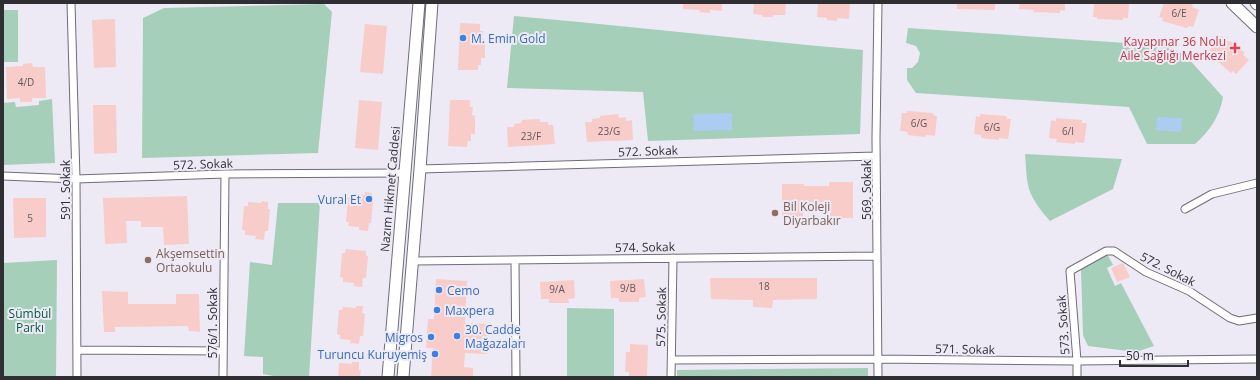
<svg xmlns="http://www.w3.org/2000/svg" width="1260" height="380" font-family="'Open Sans',sans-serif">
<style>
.green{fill:#a5cfb8}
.water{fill:#adccf1}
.building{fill:#f8ccc8}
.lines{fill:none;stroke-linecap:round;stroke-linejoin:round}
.street-casing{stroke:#6e6c77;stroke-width:9}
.secondary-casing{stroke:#6e6c77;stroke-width:13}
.street{stroke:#fff;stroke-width:7}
.secondary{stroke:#fff;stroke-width:11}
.shop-dot{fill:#3f7fe0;stroke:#edeaf6;stroke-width:1.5}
.health-dot{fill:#e0444e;stroke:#edeaf6;stroke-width:1.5}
.education-dot{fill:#8d6e63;stroke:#edeaf6;stroke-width:1.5}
.labels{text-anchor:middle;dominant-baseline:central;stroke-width:4;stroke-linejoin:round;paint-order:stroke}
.number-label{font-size:10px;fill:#615658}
.shop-label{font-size:12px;fill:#366cbe;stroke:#edeaf6;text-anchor:start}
.health-label{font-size:12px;fill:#be3a42;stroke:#edeaf6;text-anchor:end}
.street-label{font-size:12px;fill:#2f2e33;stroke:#edeaf6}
.education-label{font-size:12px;fill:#785e54;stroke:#edeaf6;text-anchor:start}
.park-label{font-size:12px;fill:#025b3c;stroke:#edeaf6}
</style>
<rect width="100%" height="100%" fill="#edeaf6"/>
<path class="green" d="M324,4L332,12L318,153L142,158L143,18L164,8Z
M3,10H18V62H3Z
M514,16C631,26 746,40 863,50L860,134L648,141L643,92L507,88Z
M908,28L1170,46L1188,58L1223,97C1220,116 1209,132 1195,144H1147L1129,107L916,93L907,80V68H912L918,62L920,53L916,46L906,43Z
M52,99L55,163L3,165V103L15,102L16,107L39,105V101Z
M1025,154L1122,159L1113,189L1050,221C1042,212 1033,201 1029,189C1026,178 1026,165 1025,154Z
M278,203H320L309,377H279L263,374V357L244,356L250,262L272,265Z
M1107,254L1113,265L1107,268L1115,286L1121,283L1154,346L1136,352L1088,346L1083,335L1081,269Z
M57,260L56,377H3V263Z
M567,308L614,309V377H567Z
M868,368V377H677V370Z"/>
<path class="water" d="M732,113V130L694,131L693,114Z
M1157,117L1182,118L1181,132L1156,130Z"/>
<path class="building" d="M683,3H722V11L710,10V13L699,12L700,10L683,9Z
M754,3H786L785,15H773V17H762V15L753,14Z
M818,3H850L849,19L837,18V21L827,20V18L817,17Z
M957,3H995V10L957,9Z
M1020,3H1065V11L1060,10V13L1033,12L1034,10L1019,9Z
M1094,3H1129L1128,18H1123V20L1097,19V17H1093Z
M1164,3H1188L1193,5L1192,7L1199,10L1193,27L1188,26L1187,28L1162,21L1163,18L1159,17Z
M115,19L116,67L94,68L92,20Z
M460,23L480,24V31H483V39L485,40V58H481V65H478V70H458Z
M365,24L387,26L383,74L360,72Z
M1222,36L1229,42L1231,41L1245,53L1243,55L1249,60L1236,74L1233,71L1231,73L1211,56L1212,54L1209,51Z
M32,63L33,67H45L46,98H32V102H20V98L7,99L6,67L23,66V64Z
M359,100L382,102L378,150L355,148Z
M450,100H470V107H473L472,115L475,116V134H471V141H468L467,147L448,146Z
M93,105H116L117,153L94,154Z
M907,111L933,113V115L937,116L935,136L926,135L925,137L907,135L908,132L900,131L902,113H907Z
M618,114L619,118L626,117V121L632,120L633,140L587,142L585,122H592V119L600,118V116Z
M980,114L1007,116L1006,119H1011L1008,139L999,138V140L981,138V135L974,134L976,116L980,117Z
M1056,118L1082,120V123H1087L1084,143L1075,142V144L1056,142L1057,139L1049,138L1051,120L1056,121Z
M540,119V122H548V125H553L555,144L508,147L507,127H514V124L521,123L522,120Z
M829,182H853V218H830V207L803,208V218H782V184H804V186H829Z
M365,192L372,193L371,200L373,201L371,223H369L368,231L359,230V227L348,226L349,222H346L348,197L351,198V194L365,195Z
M187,196L189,244L164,245L163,227H141V221H126L127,243L105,244L103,198Z
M13,198H46V237L14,238Z
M262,201L268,202V209H270L268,231H265L264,240L255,239L256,236L245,235V230H242L244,206H248V202L261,203Z
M346,249L366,251V256H368L366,278H363L362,287L353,286L354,283L343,282V278L340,277L342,253H345Z
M1123,263L1130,277L1117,282L1111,268Z
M710,278H817V299L773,300L772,308L753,307V300L711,299Z
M436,279L467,281L465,323L488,324L487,354L465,353L464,367L473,368V377H431L433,348H426L428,319H434Z
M644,279L646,297L639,298V302H619V298H611L610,281Z
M574,280L575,298L568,299L569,303H549V299H541L540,282Z
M102,291L128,292V304H176V294H199L200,332L189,331L188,326L115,327V332H104Z
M356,306H363L362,313L365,314L363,336H360L359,344L350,343L351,340L340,339V335L337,334L339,310H342L343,307L356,308Z
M630,344L648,345L647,377H629V372H625L626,352H630Z
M352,362H359V370H361L360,377H338L339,363L352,364Z"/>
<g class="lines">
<defs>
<path id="street" d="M71,3L76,179L77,377
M878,3L876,138L878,377
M420,169L876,156
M3,176L76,179L225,174L404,173
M1185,209L1212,194L1257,183
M515,260L516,377
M413,261L877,256
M78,350L223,351
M672,360L878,359L1077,361L1257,359
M223,377L225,174
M671,377L673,258
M1077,377V361L1070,271L1106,251H1114L1146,272L1189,291L1230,318L1239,321L1257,318"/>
<path id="secondary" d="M1232,3L1257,27
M1256,3L1257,4
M388,377L419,3
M403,377L420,169L432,3"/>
</defs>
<use href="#street" class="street-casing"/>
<use href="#secondary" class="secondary-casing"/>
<use href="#street" class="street"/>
<use href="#secondary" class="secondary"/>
</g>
<g class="shop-dot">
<circle cx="463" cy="38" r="4"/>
<circle cx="369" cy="199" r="4"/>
<circle cx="439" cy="290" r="4"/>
<circle cx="437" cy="310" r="4"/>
<circle cx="457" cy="336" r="4"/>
<circle cx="431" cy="337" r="4"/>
<circle cx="435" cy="354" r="4"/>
</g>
<path class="health-dot" d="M1233 42h4v4h4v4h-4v4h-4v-4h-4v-4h4z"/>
<g class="education-dot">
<circle cx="775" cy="213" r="4"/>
<circle cx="148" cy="260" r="4"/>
</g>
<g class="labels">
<g class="number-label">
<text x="1179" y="13">6/E</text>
<text x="26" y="82">4/D</text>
<text x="919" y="123">6/G</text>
<text x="992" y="127">6/G</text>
<text x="609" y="131">23/G</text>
<text x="1068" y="131">6/I</text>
<text x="531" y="136">23/F</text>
<text x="30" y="218">5</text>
<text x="764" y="286">18</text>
<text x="628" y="288">9/B</text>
<text x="557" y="289">9/A</text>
</g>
<g class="shop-label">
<text x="471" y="38">M. Emin Gold</text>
<text x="361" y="199" text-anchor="end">Vural Et</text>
<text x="447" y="290">Cemo</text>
<text x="445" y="310">Maxpera</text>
<text x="465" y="329">30. Cadde<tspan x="465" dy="14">Mağazaları</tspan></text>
<text x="423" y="337" text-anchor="end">Migros</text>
<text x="427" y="354" text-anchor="end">Turuncu Kuruyemiş</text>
</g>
<g class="health-label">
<text x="1226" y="41">Kayapınar 36 Nolu<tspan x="1226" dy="14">Aile Sağlığı Merkezi</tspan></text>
</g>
<g class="street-label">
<text transform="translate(648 151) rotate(-2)">572. Sokak</text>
<text transform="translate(203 164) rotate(-2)">572. Sokak</text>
<text transform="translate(390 189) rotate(-85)">Nazım Hikmet Caddesi</text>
<text transform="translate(65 190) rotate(-90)">591. Sokak</text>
<text transform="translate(866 190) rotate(-90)">569. Sokak</text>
<text transform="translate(645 247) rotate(-1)">574. Sokak</text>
<text transform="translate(1168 269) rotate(27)">572. Sokak</text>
<text transform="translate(661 317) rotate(-89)">575. Sokak</text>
<text transform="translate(212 323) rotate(-90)">576/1. Sokak</text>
<text transform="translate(1063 325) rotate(-94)">573. Sokak</text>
<text transform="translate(965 349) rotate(1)">571. Sokak</text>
</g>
<g class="education-label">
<text x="783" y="206">Bil Koleji<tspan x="783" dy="14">Diyarbakır</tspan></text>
<text x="156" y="253">Akşemsettin<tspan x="156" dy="14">Ortaokulu</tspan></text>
</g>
<g class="park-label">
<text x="30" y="313">Sümbül<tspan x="30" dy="14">Parkı</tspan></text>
</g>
</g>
<rect width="1260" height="380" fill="none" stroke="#2f2e33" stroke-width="8"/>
<path d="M1120 360v6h68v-6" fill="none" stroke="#2f2e33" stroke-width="2"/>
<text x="1126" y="360" font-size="12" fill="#2f2e33" stroke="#edeaf6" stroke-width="3" paint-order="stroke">50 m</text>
</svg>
